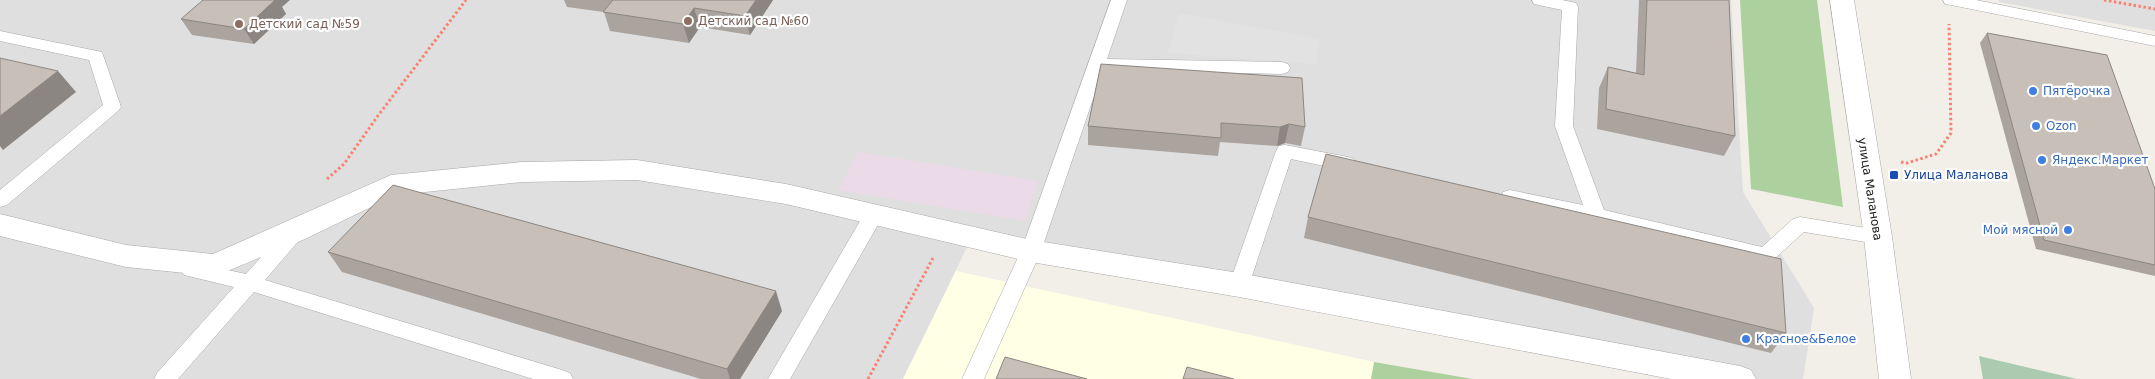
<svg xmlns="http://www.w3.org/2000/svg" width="2155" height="379" font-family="'DejaVu Sans',sans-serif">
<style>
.residential{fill:#e0dfdf}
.industrial{fill:#ebdbe8}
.education{fill:#ffffe5}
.forest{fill:#add19e}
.cemetery{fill:#aacbaf}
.parking{fill:#e2e2e2}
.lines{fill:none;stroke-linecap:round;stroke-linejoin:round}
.service-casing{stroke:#a9a9a9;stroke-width:1}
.minor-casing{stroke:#a9a9a9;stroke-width:1}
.tertiary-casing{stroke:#a9a9a9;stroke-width:1}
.path{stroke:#fa8072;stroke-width:3;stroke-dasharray:2.5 2.5;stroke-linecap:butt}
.service{fill:#fff;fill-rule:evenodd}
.minor{fill:#fff;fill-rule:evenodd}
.tertiary{fill:#fff;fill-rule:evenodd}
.wall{fill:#aba49e}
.shaded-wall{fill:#8b8681}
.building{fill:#c7bfb8;stroke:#8b8681}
.education-dot{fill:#8d6e63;stroke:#fff;stroke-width:2}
.shop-dot{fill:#3f7fe0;stroke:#fff;stroke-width:2}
.transit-dot{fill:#1a4fb4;stroke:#fff;stroke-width:2}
.labels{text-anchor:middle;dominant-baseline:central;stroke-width:4.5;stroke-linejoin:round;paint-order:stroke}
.education-label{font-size:12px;fill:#785e54;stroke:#fff;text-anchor:start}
.shop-label{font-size:12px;fill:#366cbe;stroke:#fff;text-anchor:start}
.transit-label{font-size:12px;fill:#164399;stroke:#fff;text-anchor:start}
.street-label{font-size:12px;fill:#222;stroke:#fff}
</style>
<rect width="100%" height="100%" fill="#f2efe9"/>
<path class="residential" d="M0,0H1731L1743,192L1814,308L1803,379H1746L972,237L903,379H0Z
M1999,0H2155V31L1999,2Z"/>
<path class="industrial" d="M858,152L1038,181L1025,221L839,190Z"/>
<path class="education" d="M956,271L1374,362L1473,379H903Z"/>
<path class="forest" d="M1740,0H1817L1843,207L1751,189Z
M1374,362L1473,379H1371Z"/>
<path class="cemetery" d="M1979,356L2077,379H1983Z"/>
<path class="parking" d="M1179,13L1320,39L1316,64L1168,53Z"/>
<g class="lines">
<defs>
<path id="service" d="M1111,0H1127L1107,59L1282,62L1288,64L1290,68L1288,72L1282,74L1103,70L1041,251L984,379H962L1021,251Z
M1532,0H1562L1576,3L1578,7L1573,126L1604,210L1762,247L1793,219L1800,217L1878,230L1885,232L1888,237L1885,242L1878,244L1804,232L1773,260L1766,263L1503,202L1501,197L1503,192L1510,190L1583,205L1555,126L1562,10L1534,4Z
M1943,0H1976L2155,36V46L1951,5L1945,4Z
M0,31L102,52L121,107L118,111L7,205L0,207V190L103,105L89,60L0,41Z
M1285,145L1348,157L1354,159L1357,164L1354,169L1348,171L1291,159L1249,285L1246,291L1239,293L1232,291L1229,285L1276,151L1279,146Z
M874,207L881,209L884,214L790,379H768L867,209Z
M295,225L302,227L305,232L302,237L265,280L562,370L570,373L573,379H533L254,292L178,379H154L157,373L234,287L184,275L181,270L184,265L191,262L246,274L288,227Z"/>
<path id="minor" d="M637,160L786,184L1031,240L1239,273L1740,366L1751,370L1756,379H1671L1239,297L1031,262L786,204L637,180L522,182L396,195L305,239L215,276L126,267L0,236V214L126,245L213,254L391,175L522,162Z"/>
<path id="tertiary" d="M1830,0H1854L1892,237L1911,379H1879L1864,237Z"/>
</defs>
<use href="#service" class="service-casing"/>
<use href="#minor" class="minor-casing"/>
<use href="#tertiary" class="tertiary-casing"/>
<path class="path" d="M2104,0L2155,9
M1901,162L1907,163L1936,154L1951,133L1949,24
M327,179L344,164L377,117L466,0
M868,379L933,258"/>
<use href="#service" class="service"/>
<use href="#minor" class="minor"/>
<use href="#tertiary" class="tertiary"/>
</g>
<path class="wall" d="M564,0H773L750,35L700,27L689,43L610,31L604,12L567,7Z
M1639,0H1729L1735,136L1724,156L1597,129L1599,88L1608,67L1636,73Z
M282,7L286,14L254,44L192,35L181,19Z
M1987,33L2155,189V276L2036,249L1980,43Z
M1101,64L1305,127L1301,146L1285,143L1277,146L1220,142L1218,156L1088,145V126Z
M1308,217L1786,333L1771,353L1304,238Z
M328,252L782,311L740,379H701L342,272Z"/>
<path class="shaded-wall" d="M269,0H290L282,7L286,14L254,44L244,29Z
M756,0H773L750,35L745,16Z
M694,8L700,27L689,43L683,24Z
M58,71L76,92L3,150L0,146V116Z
M1289,124L1285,143L1277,146L1280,127Z
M776,291L782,311L740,379H730L727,369Z"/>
<path class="building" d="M203,0H275L244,29L181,19Z
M613,0H756L745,16L694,8L683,24L603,12Z
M1647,0H1729L1735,136L1606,109L1608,67L1644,75Z
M1987,33L2107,55L2155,189V265L2044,240Z
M0,58L58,71L0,116Z
M1101,64L1302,78L1305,127L1289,124L1280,127L1221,123V138L1088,126Z
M1326,154L1781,259L1786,333L1308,217Z
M393,185L776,291L727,369L328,252Z
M1005,357L1087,379H996Z
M1187,367L1234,379H1183Z"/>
<g class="education-dot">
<circle cx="688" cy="21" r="5"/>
<circle cx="239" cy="24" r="5"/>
</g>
<g class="shop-dot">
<circle cx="2033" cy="91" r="5"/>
<circle cx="2036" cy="126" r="5"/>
<circle cx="2042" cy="160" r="5"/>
<circle cx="2068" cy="230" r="5"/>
<circle cx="1746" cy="339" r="5"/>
</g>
<rect class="transit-dot" x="1889" y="170" width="10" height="10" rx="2.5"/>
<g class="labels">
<g class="education-label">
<text x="698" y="21">Детский сад №60</text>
<text x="249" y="24">Детский сад №59</text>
</g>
<g class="shop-label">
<text x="2043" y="91">Пятёрочка</text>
<text x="2046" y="126">Ozon</text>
<text x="2052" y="160">Яндекс.Маркет</text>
<text x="2058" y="230" text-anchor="end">Мой мясной</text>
<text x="1756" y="339">Красное&amp;Белое</text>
</g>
<g class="transit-label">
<text x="1904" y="175">Улица Маланова</text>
</g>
<g class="street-label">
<text transform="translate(1870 189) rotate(81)">улица Маланова</text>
</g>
</g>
</svg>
